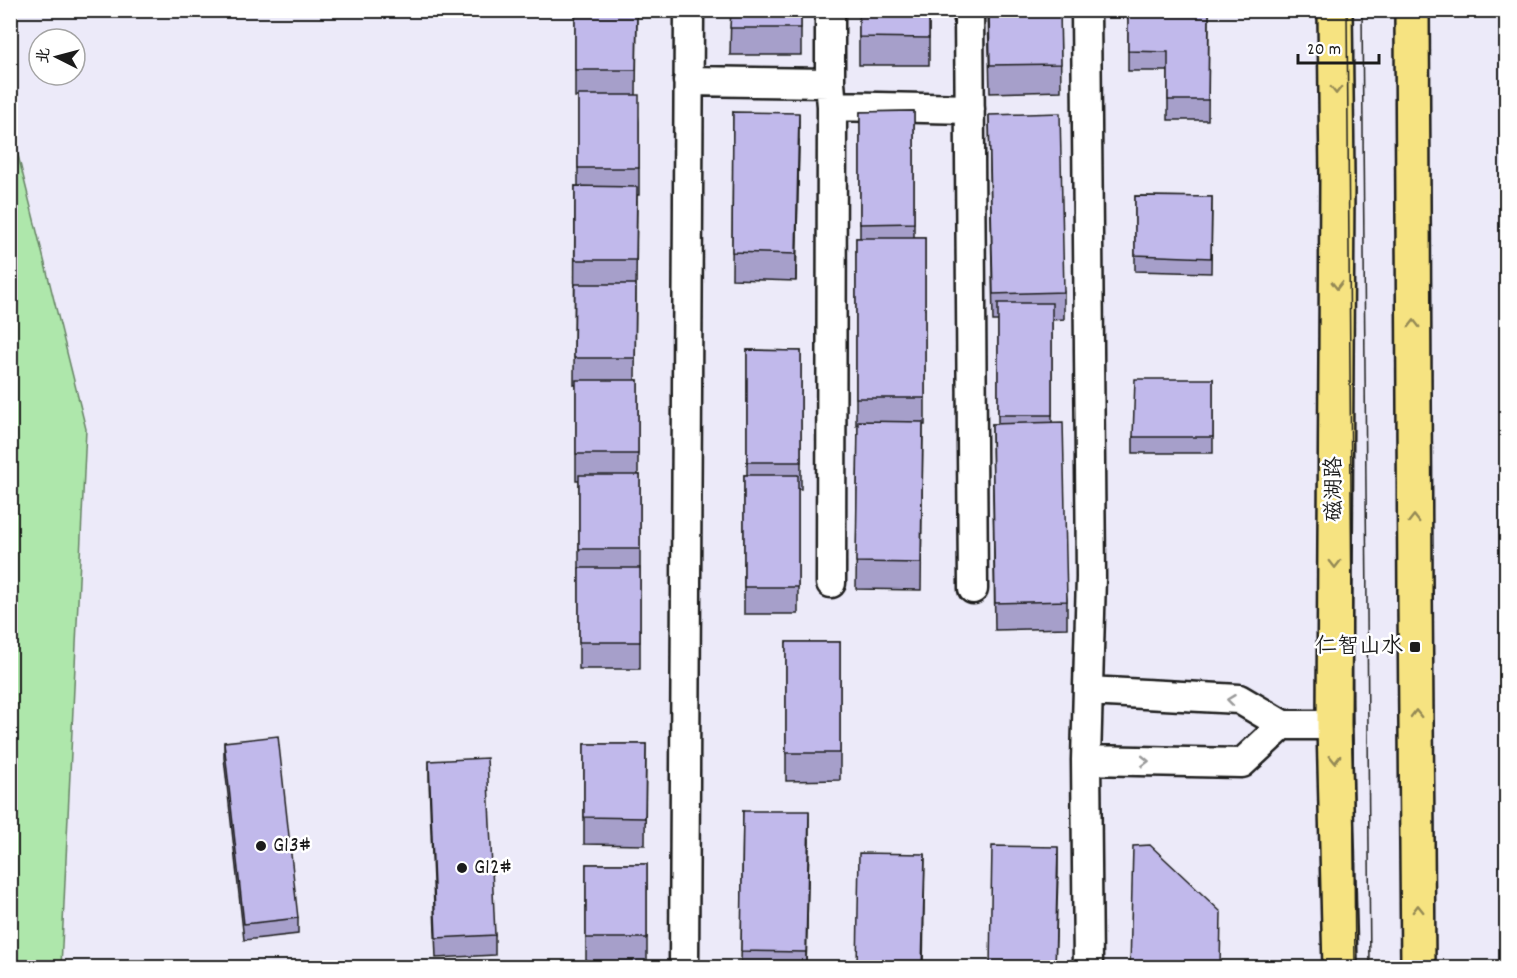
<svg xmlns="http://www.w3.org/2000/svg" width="1517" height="978" font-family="Dekko,'LXGW WenKai TC',sans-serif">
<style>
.green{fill:#aee7ab;stroke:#658264;stroke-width:1.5}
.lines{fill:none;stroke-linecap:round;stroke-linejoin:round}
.minor-casing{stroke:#1c1c1c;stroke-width:33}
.primary-casing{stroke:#1c1c1c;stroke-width:38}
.minor{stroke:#fff;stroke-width:28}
.primary{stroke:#f6e381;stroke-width:33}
.tram{stroke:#1c1c1c;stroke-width:1.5}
.wall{fill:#a69fca;stroke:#1c1c1c;stroke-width:1.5}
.shaded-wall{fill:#8782a4;stroke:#1c1c1c;stroke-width:1.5}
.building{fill:#c1b9eb;stroke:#1c1c1c;stroke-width:1.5}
.oneway{stroke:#948954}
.oneway2{stroke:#999}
.poi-dot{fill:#1c1c1c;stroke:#fff;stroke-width:2}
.labels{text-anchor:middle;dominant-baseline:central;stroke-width:5;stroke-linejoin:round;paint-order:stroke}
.street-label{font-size:22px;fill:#1c1c1c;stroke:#fff}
.poi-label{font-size:22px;fill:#1c1c1c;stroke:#fff;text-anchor:start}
</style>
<rect width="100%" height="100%" fill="#eceaf9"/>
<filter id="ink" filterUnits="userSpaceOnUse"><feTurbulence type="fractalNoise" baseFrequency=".0167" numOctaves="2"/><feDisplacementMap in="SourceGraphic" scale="12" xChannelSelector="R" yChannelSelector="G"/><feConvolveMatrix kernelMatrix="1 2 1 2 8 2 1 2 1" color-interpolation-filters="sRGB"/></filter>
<g filter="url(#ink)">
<path class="green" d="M11,127L86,429L61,967H11Z"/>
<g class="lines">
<defs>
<path id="minor" d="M830,10V83L832,106L831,583
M969,10L973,589
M1086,10L1091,577L1086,760L1088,968
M688,81L830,83
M832,106L970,109
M1088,691L1239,699L1283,725H1334
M1086,760L1242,763L1283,725
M684,968L689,10"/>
<path id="primary" d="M1335,10L1337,178L1334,725L1340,968
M1412,10L1415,596L1418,968"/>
</defs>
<use href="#minor" class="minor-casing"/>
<use href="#primary" class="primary-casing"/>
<use href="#minor" class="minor"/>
<use href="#primary" class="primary"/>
<path class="tram" d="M1347,10L1355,968
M1362,10L1370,968"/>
</g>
<path class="wall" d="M575,10H637L636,95L639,122V195H637L635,380H638V475H640V669H579V481H576V385H574L575,186L578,187V97H575Z
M731,10H801V55H730Z
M859,10H929V65H859Z
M988,10H1060L1061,91L990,93Z
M1128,10H1209L1208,120H1168V71H1128Z
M914,111V238H925V425H923L921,590L856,589L858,425H856V238H860V112Z
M733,112L799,140L796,281L732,279Z
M989,115L1064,292V319L1052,320V422L1067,601V628L995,630L992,424H998V321H993Z
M1135,196L1212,197L1211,273L1135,271Z
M747,350L801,351V489H798V614H744V475H747Z
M1213,379V453H1133V437Z
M786,642H840V780L786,781Z
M224,742L298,918V934L244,940L224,758Z
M584,744H646L645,845L584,844Z
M429,761L495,935V955L436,958L429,781Z
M743,811L809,839L806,968H741Z
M586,864H647V965H586Z"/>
<path class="shaded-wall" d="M799,113V140L796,281V254Z
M809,811V839L806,968V952Z
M1058,847V874L1055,968Z
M925,854L923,968H922Z"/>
<path class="building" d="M575,10H637L636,70H575Z
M731,10H801V28H730Z
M859,10H929V38L859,37Z
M989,10H1060L1061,64L990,65Z
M1128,10H1209L1208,100H1168V52L1128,51Z
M578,95H639V168H578Z
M914,111V223L860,224V112Z
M733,112L799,113L796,254L732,252Z
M1060,113L1064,292L993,294L989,115Z
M575,186L637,187L636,260H575Z
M1135,196L1212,197L1211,258L1135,255Z
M856,238H925V398H856Z
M575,284H636L635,358H574Z
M998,303H1052V415H998Z
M747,350L801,351V462H747Z
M1135,379H1213V437H1133Z
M576,380H638V454H576Z
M858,421L923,422L921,563L856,562Z
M1063,422L1067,601L995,603L992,424Z
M579,475H640V549H579Z
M744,475H798V587H744Z
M579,568H640V642H579Z
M786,642H840V753H786Z
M278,736L298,918L244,924L224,742Z
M584,744H646L645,818L584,817Z
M487,758L495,935L436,938L429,761Z
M743,811H809L806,952L741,951Z
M1150,845L1221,912L1220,968H1130L1133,846Z
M992,846L1058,847L1055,968H990Z
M859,853L925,854L922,968H857Z
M586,864H647V938H586Z
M582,966H644V968H582Z"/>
<defs><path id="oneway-chevron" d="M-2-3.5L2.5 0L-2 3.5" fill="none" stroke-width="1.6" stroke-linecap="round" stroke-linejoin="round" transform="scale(1.5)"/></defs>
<g class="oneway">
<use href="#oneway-chevron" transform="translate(1336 90) rotate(89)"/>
<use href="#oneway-chevron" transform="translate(1337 285) rotate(90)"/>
<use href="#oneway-chevron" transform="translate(1414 324) rotate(-90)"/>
<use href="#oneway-chevron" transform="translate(1414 519) rotate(-90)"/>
<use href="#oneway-chevron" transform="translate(1335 564) rotate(90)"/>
<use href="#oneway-chevron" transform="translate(1416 714) rotate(-91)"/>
<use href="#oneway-chevron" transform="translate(1335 759) rotate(89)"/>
<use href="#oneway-chevron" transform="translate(1418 909) rotate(-91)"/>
</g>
<g class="oneway2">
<use href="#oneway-chevron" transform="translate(1231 700) rotate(-173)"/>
<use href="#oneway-chevron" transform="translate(1145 761) rotate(1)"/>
</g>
</g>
<g class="poi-dot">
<rect x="1409" y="641" width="12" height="12" rx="3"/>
<circle cx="261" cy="846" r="6"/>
<circle cx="462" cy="868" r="6"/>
</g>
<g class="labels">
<g class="street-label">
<text transform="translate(1335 489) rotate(-90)">磁湖路</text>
</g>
<g class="poi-label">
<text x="1403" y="647" text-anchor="end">仁智山水</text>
<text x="273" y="846">G13#</text>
<text x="474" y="868">G12#</text>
</g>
</g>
<rect width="1517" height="978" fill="none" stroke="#fff" stroke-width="36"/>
<rect x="18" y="18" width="1481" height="942" fill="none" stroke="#1c1c1c" stroke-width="2" filter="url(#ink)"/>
<g transform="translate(57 57) rotate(276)"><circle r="28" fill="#ffffff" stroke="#a4a4a4" stroke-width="1.5"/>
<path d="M0-4.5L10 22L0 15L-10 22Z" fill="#1c1c1c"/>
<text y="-9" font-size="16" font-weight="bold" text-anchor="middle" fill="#1c1c1c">北</text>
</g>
<path d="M1298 54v9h81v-9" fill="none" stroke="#1c1c1c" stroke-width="3"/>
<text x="1307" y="54" font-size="18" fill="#1c1c1c" stroke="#ffffff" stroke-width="4.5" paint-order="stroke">20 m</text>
</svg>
